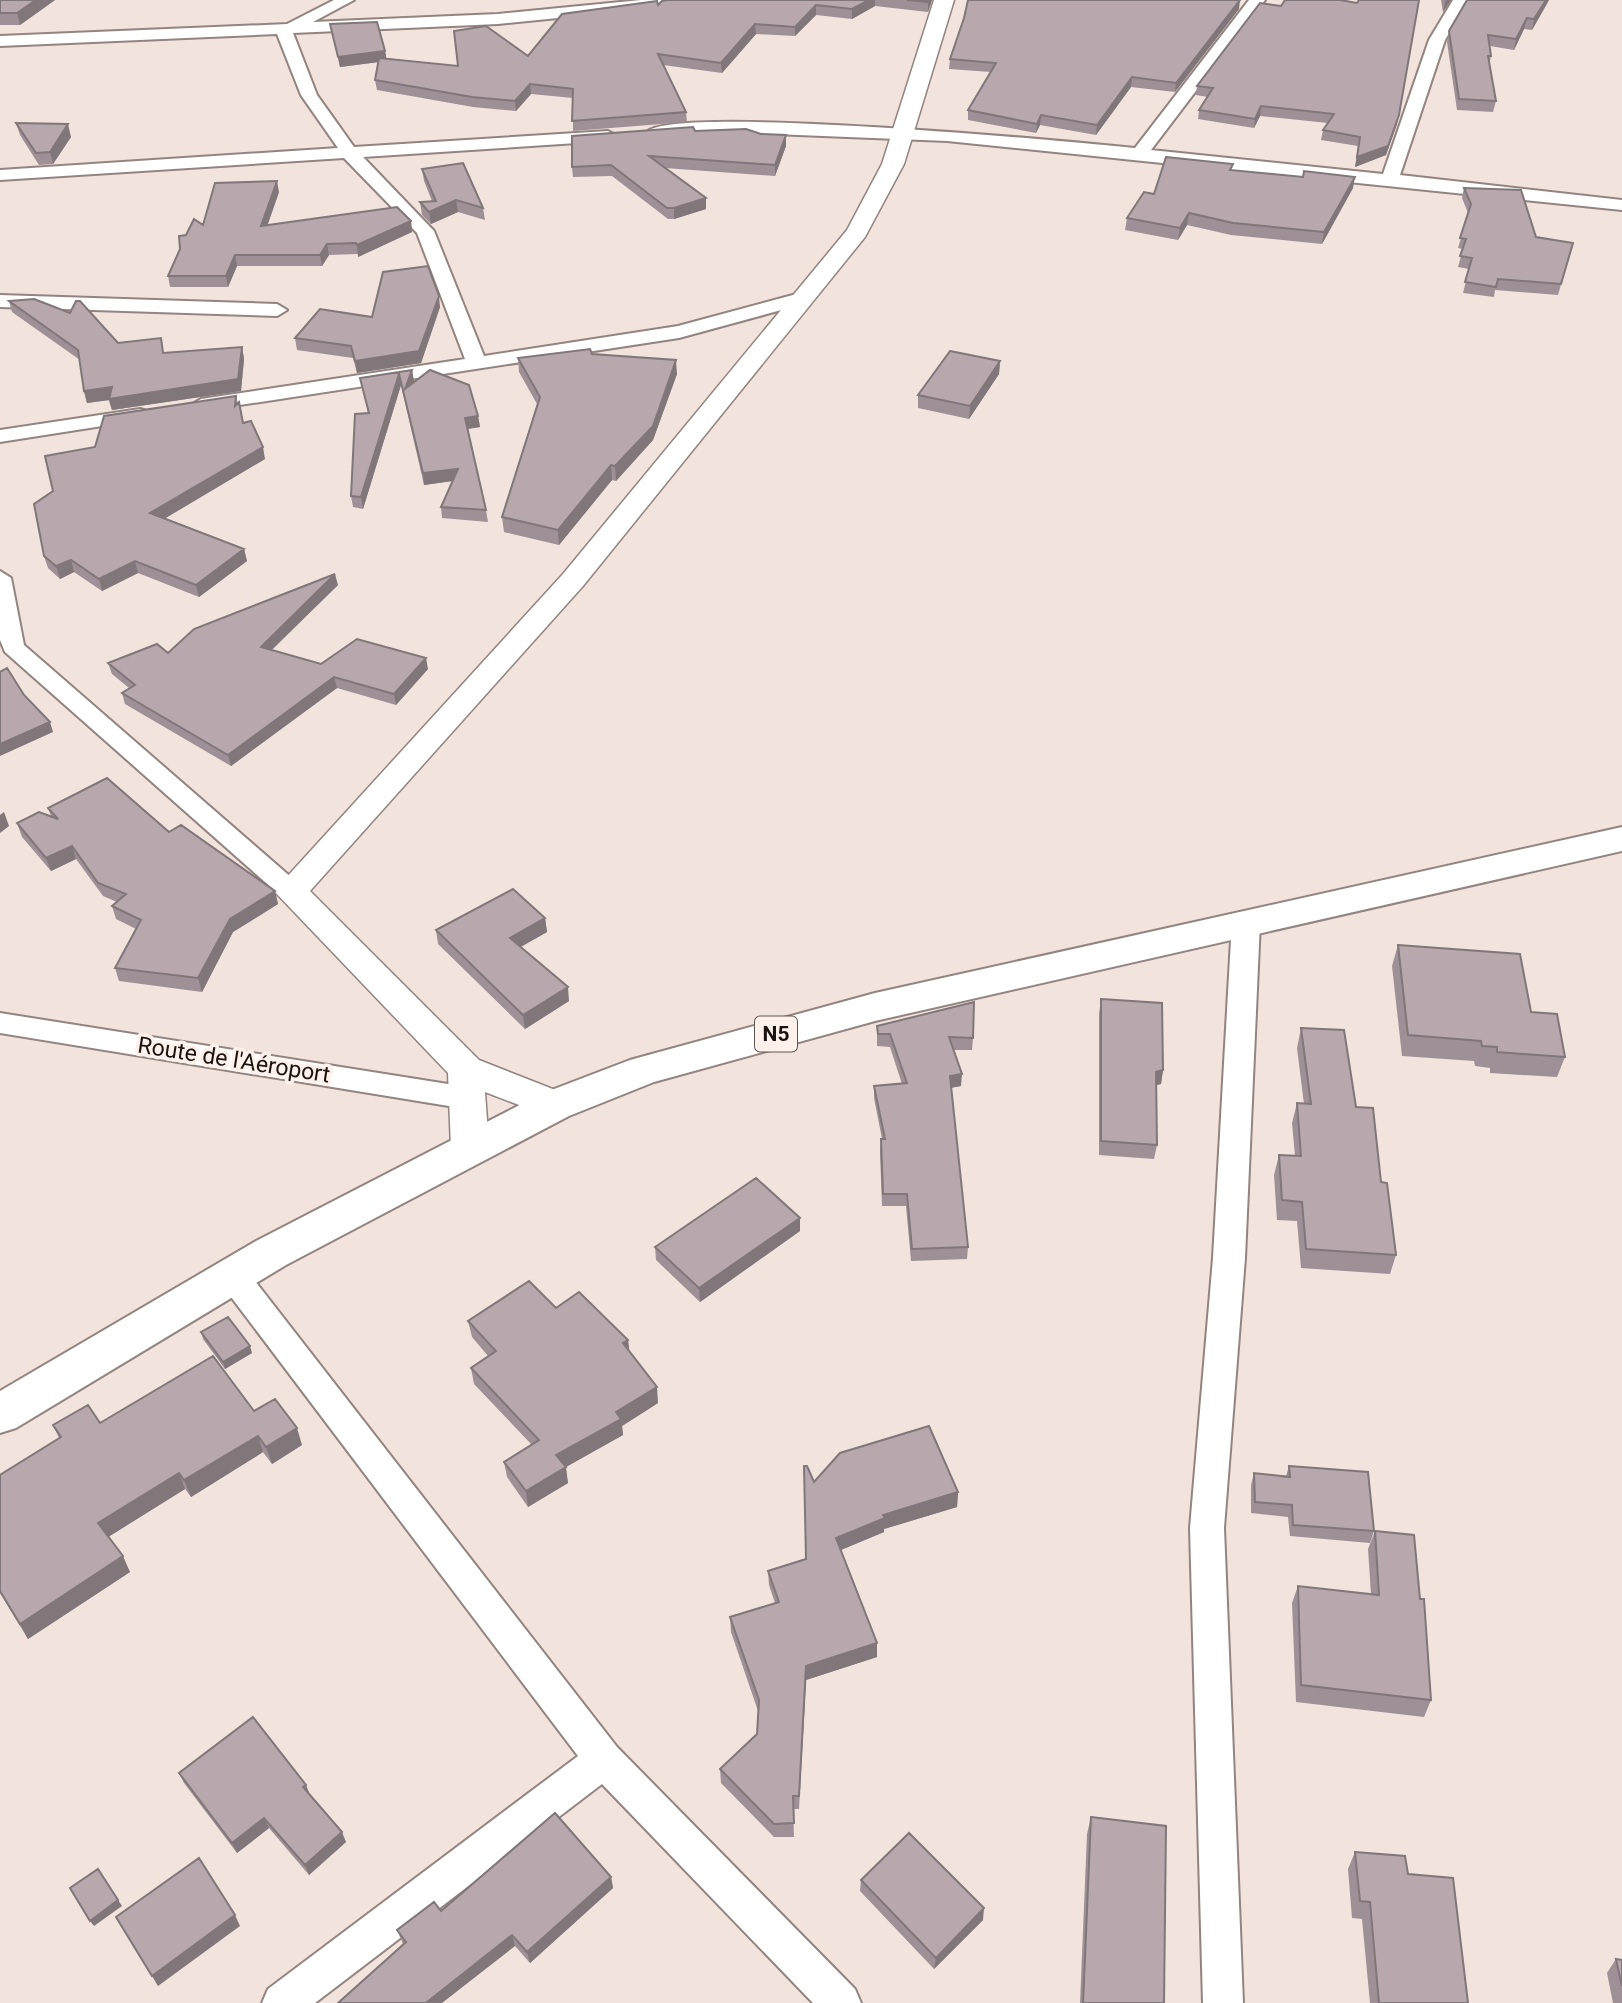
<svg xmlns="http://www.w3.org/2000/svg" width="1622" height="2003" font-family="Roboto,sans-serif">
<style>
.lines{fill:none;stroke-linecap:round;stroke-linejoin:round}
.minor-casing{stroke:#93847f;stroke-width:4}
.tertiary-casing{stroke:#93847f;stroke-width:3}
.trunk-casing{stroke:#93847f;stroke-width:4}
.minor{fill:#fff;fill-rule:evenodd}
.tertiary{fill:#fff;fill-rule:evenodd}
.trunk{fill:#fff;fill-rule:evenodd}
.wall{fill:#9e9096}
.shaded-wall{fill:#81767a}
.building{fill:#b8a8ae;stroke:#81767a;stroke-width:2}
.labels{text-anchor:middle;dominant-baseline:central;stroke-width:7;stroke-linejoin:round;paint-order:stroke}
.shield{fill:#fef1ec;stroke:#5e5653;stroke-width:2}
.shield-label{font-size:21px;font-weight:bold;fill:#191412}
.street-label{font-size:23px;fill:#191412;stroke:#fef1ec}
</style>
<rect width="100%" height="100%" fill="#f3e3dd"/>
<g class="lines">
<defs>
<path id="minor" d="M334,0H354L313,22L498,14L641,0H696L688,5L498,24L293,33L317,95L354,147L608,131L617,136L608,141L363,157L434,231L484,356L678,326L804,292L814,298L811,302L679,338L201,411L194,409L191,405L201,399L465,359L417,233L344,158L0,180V170L338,148L301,95L277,34L0,46V36L287,24Z
M1249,0H1265L1151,150L1383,174L1429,40L1453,0H1469L1445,40L1400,175L1622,200V210L947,141L773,134L656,137L647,132C672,104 1076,142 1135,148Z
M0,295L277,304L287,310L277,316L0,307Z
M140,409L147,411L150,415L147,419L0,442V430Z
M0,571L11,578L24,645L300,885L304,891L300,897L291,900L282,897L5,652L0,640Z
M1246,913L1256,915L1260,922L1245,1258L1224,1528L1243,2003H1203L1190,1528L1213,1258L1232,922L1236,915Z
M0,1013L467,1087L477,1090L482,1098L477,1106L467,1109L0,1033Z
M233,1263L244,1267L617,1747L855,1989L861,2003H813L602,1784L315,2003H262L268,1989L578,1756L222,1285L217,1276L222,1267Z"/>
<path id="tertiary" d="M934,0H954L904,164L865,237L583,586L310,891L479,1060L568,1095L573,1105L568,1115L555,1119L485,1092L489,1148L483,1158L470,1162L457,1158L451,1148L448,1073L274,891L563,574L847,230L882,164Z"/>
<path id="trunk" d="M1622,827V851L875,1021L654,1082L569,1116L286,1265L16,1428L0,1433V1391L256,1241L541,1094L630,1060L875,993Z"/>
</defs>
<use href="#minor" class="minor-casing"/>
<use href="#tertiary" class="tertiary-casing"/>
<use href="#trunk" class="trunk-casing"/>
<use href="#minor" class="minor"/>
<use href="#tertiary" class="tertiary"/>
<use href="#trunk" class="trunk"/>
</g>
<path class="wall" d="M0,0H55L20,25H0Z
M667,0H932L928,12L875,6L852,19L816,15L795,36L756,34L722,73L663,65L686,112L687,122L573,131V98L531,94L516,111L473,107L377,90L375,80L378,62L340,67L330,24L385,51L386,58L458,66L528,56L658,5Z
M1441,0H1451L1443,12Z
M1467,0H1549L1532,30L1524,29L1514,50L1490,46L1491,56L1489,65L1496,101L1493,112L1457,110L1447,42L1449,31Z
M1260,3L1397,124L1386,155L1355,167L1358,146L1321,140L1323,130L1328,123L1260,116L1254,128L1198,119L1199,110L1208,97L1196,95L1197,86Z
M1239,9L1175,92L1131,87L1096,135L1040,125L1036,133L968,120V110L991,72L949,69L950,59Z
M16,123L71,137L53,164L39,165L20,135Z
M695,131L786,146L775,176L665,168L706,209L674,219H668L612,176L573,177L572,167Z
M422,169L483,208L485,220L458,212L431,224L422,215L420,202L432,201L424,181Z
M1232,171L1303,177L1304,171L1353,188L1322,244L1231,235L1187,225L1178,240L1125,230L1127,218L1154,194Z
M1464,188L1536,237L1573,243L1558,295L1495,290L1494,297L1463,293L1469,269L1458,267L1463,249L1458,248L1468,213L1462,198Z
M279,192L267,226L411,221L412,232L358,257V254L329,255L322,266H237L228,287H170L168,276L186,235L203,225Z
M9,301L118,343L164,353L242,347L244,359L241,391L112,410L109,400L87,403L84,391L80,360L12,312Z
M440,307L421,363L357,373L353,358L297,350L295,338L372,317Z
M592,354L677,374L653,440L616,481L612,480L559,545L504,532L502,517L537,404L519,372L518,358Z
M1000,361L999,374L969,419L918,408V395Z
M412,370L414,383L478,416L480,427L468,429L486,510L488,522L442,518L441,507L452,481L424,485L401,385L363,509L353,507L351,496L368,413L360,378Z
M236,396L243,423L265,459L165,518L244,549L247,561L199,597L138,573L102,591L74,572L60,579L48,568L44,556L53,491L95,447Z
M338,585L272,650L321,664L428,669L396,705L337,688L231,766L125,704L122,693L129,688L112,674L108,663L168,653Z
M48,808L169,832L275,891L278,904L233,932L202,992L119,981L115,968L136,929L116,919L112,906L117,902L103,896L76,859L51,871L22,837L17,823L51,816Z
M545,918L547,932L520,947L569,1001L525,1029L438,944L436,930Z
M1398,945L1531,1012L1565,1057L1557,1077L1490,1073V1068L1475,1066L1474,1061L1402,1056L1392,966Z
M1101,999L1163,1070L1161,1084L1156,1085L1157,1145L1154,1159L1099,1155V1014Z
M877,1026L973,1038L972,1050H953L961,1086L951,1088L968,1247L967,1259L911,1261L906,1206H882L880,1152L881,1139H882L874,1098V1086L902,1084L890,1047L877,1046Z
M1301,1028L1356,1107L1381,1182L1396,1255L1390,1274L1301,1268L1297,1221L1277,1220L1274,1175L1279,1155L1295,1156L1292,1123L1297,1103L1304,1104L1297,1048Z
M800,1231L700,1302L656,1260L655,1247Z
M556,1308L628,1340L629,1351L658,1403L622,1426L623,1435L565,1467L568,1483L528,1507L507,1477L504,1462L532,1445L474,1384L471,1368L488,1356L472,1337L468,1321Z
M201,1332L252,1353L225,1369L203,1339Z
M254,1411L302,1445L272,1464L263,1452L191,1497L185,1489L108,1537L130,1572L28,1639L0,1593V1475L59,1438L53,1425L100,1423Z
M1289,1466L1374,1531L1370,1543L1290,1536L1288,1517L1251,1513V1485L1254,1473L1286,1476Z
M814,1482L958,1492L957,1507L884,1529V1532L841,1550L877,1643V1657L806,1680L799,1809H793L794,1837H774L721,1783L720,1769L757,1734L758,1711L731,1632L730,1617L775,1603L769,1585L768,1571L806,1559Z
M1375,1531L1420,1599L1431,1700L1424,1717L1296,1702L1292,1603L1298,1586L1371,1594L1368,1549Z
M179,1773L310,1795L346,1842L309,1875L269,1828L237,1853L184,1783Z
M1091,1817L1164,2003H1080L1087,1834Z
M1355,1852L1408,1874L1468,2003H1370L1362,1919L1352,1918L1348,1869Z
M611,1877L613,1888L530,1963L515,1946L403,1944L397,1930L441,1911Z
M861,1880L983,1920L934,1969L860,1891Z
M1616,1959L1622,1960V2003H1613L1607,1973Z"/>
<path class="shaded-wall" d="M36,0H55L20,25L17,13Z
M869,0H875V6L852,19V9Z
M929,0H932L928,12V2Z
M1240,0L1239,9L1175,92L1176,83Z
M1446,0H1451L1443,12L1445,2Z
M1546,0H1549L1532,30L1534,19Z
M816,5V15L795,36V27Z
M1527,18L1524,29L1514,50L1516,39Z
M755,24L756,34L722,73L721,63Z
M385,51L387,61L340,67L338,57Z
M1132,77L1131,87L1096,135L1097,125Z
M530,84L531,94L516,111L515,101Z
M1261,106L1260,116L1254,128L1255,119Z
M1041,115L1040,125L1036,133L1037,124Z
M1399,115L1397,124L1386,155L1355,167L1357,157Z
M68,124L71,137L53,164L50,152Z
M786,135V146L775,176V165Z
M1355,177L1353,188L1322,244L1324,232Z
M277,181L279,192L263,238L261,226Z
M706,198V209L674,219V208Z
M456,200L458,212L431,224L429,212Z
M1189,213L1187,225L1178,240L1180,228Z
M411,221L412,232L358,257L357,245Z
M327,244L329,255L322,266L320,255Z
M235,255L237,266L228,287L226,276Z
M439,296L440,307L421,363L357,373L355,361Z
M242,347L244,359L241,391L112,410L109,400L87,403L84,391L112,387Z
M676,360L677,374L653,440L616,481L615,466Z
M1000,361L999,374L969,419L970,406Z
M412,370L414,381L407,400L405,389Z
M399,374L401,385L363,509L361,497Z
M478,416L480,427L467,429L465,418Z
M263,447L265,459L154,525L150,513Z
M611,465L612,480L559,545L558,530Z
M458,469L460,480L424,485L423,473Z
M244,549L247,561L199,597L196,585Z
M71,560L74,572L60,579L56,566Z
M135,561L138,573L102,591L99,579Z
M335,574L338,585L263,658L261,647Z
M426,658L428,669L396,705L394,694Z
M334,677L337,688L231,766L228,755Z
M50,722L53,732L0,756V744Z
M4,812L9,826L0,833V815Z
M72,846L76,859L51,871L46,858Z
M275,891L278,904L233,932L202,992L198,978L230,919Z
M545,918L547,932L512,952L510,938Z
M568,987L569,1001L525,1029L523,1015Z
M1163,1070L1161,1084L1153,1086L1156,1072Z
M962,1074L961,1086L949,1088L950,1076Z
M800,1218V1231L700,1302L699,1288Z
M628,1340L630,1356L623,1343Z
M250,1346L252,1353L225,1369L223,1362Z
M657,1387L658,1403L622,1426L623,1435L559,1471L556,1455L616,1412Z
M297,1428L302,1445L272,1464L266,1447Z
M258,1436L263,1452L191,1497L184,1480Z
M566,1467L568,1483L528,1507L526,1491Z
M179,1473L185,1489L105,1539L98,1523Z
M958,1492L957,1507L884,1529V1532L836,1552V1538L883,1515Z
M123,1556L130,1572L28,1639L20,1624Z
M877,1643V1657L806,1680L799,1809L806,1666Z
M306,1785L310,1795L307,1798L303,1787Z
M264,1818L269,1828L237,1853L232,1843Z
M342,1832L346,1842L309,1875L305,1865Z
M611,1877L613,1888L530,1963L527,1952Z
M118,1900L122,1906L94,1926L90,1921Z
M984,1908L983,1920L934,1969L936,1958Z
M235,1915L240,1926L158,1986L152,1976Z
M512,1935L515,1946L442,2003H427V2002Z"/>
<path class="building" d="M0,0H36L17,13H0Z
M667,0H869L852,9L816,5L795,27L755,24L721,63L658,54L686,112L572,121L573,89L530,84L515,101L472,97L375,80L379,58L458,66L454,31L486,26L528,56L562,14L657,1L658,5L662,1Z
M907,0H929L928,2Z
M968,0H1240L1176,83L1132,77L1097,125L1041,115L1037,124L968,110L996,63L950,59L964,18Z
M1285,0H1340L1357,3L1359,0H1419L1399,115L1388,146L1357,157L1360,137L1323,130L1334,114L1261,106L1255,119L1199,110L1213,88L1197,86L1260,3L1281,6Z
M1467,0H1546L1534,19L1527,18L1516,39L1488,35L1491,56H1488L1496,101L1459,99L1449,31Z
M377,22L385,51L338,57L330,24Z
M16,123L68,124L50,152L36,153Z
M693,127L695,131L746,129L761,134L786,135L775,165L649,156L706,198L674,208H667L611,165L572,167V136Z
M1166,157L1233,164L1230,170L1303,177L1304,171L1355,177L1324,232L1233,223L1189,213L1180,228L1127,218L1144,192L1154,194Z
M463,163L483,208L456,200L429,212L420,202L436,201L422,169Z
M277,181L261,226L397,207L411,221L357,245L356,243L327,244L320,255H235L226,276H168L180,249L179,236L186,235L194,219L203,225L215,183Z
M1464,188L1521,190L1536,237L1573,243L1561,284L1498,279L1496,287L1465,282L1472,258L1460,256L1466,239L1460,238L1471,204Z
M428,266L439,296L419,351L355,361L351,346L295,338L320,309L372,317L383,272Z
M34,299L70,313L76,301H80L118,343L161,338L163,353L242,347L238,379L109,399L112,387L84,391L78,350L9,301Z
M590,349L592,354L676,360L653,426L615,466L611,465L558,530L502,517L540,397L518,358Z
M950,351L1000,361L970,406L918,395Z
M412,370L405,389L430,370L469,385L478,416L465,418L486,510L441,507L458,469L423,473L399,374L361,497L351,496L355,414L369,413L360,378Z
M236,396L235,406L239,402L243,423L251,421L263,447L150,513L244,549L196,585L135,561L99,579L71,560L56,566L44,556L34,504L53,491L45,456L95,447L104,416Z
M335,574L261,647L321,664L357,639L426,658L394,694L334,677L228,755L122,693L135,685L108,663L157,644L168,653L194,629Z
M7,668L24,695L50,722L0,744V672Z
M107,778L169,832L181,825L275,891L230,919L198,978L115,968L141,920L112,906L126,894L98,883L72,846L46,858L17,823L39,812L58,819L48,808Z
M513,889L545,918L510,938L568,987L523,1015L436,930Z
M1398,945L1520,954L1531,1012L1557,1014L1565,1057L1497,1052V1047L1482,1046L1481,1041L1408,1035Z
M1101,999L1162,1003L1163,1070L1156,1072L1157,1145L1101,1141Z
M974,1002L973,1038L949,1037L962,1074L950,1076L968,1247L912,1249L907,1194H883L881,1139H885L874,1086L907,1083L890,1034H878L877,1026Z
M1301,1028L1344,1030L1356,1107L1373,1108L1381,1182L1387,1183L1396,1255L1306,1249L1302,1202L1282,1200L1279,1155L1301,1156L1297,1103L1311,1104Z
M756,1178L800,1218L699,1288L655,1247Z
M529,1281L556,1308L579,1292L628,1340L623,1343L657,1387L616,1412L621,1419L556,1455L566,1467L526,1491L504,1462L539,1440L471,1368L496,1351L468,1321Z
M228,1317L250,1346L223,1362L201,1332Z
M213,1356L254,1411L275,1399L297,1428L266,1447L258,1436L184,1480L179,1473L98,1523L123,1556L20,1624L0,1591V1475L61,1437L53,1425L88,1405L100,1423Z
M929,1426L958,1492L883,1515L885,1518L836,1538L877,1643L806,1666L799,1796H793L794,1823L774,1824L720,1769L757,1734L759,1700L730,1617L779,1602L768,1571L806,1559L804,1466H807L814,1482L840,1453Z
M1289,1466L1368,1472L1374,1531L1293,1525L1292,1505L1255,1502L1254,1473L1290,1477Z
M1375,1531L1414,1535L1420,1599H1424L1431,1700L1301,1685L1298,1586L1379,1595Z
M253,1717L306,1785L303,1787L342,1832L305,1865L264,1818L232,1843L179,1773Z
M555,1813L611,1877L527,1952L512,1935L427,2002L428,2003H338L406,1942L397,1930L434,1902L441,1911Z
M1091,1817L1166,1826L1164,2003H1083Z
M909,1833L984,1908L936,1958L861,1880Z
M1355,1852L1405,1856L1408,1874L1453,1878L1468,2003H1379L1370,1902L1360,1901Z
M199,1858L235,1915L152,1976L116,1917Z
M98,1869L118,1900L90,1921L70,1888Z
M1616,1959L1622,1960V1986Z"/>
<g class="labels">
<rect class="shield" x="755" y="1016.5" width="42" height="35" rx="5"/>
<g class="shield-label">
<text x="776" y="1034">N5</text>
</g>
<g class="street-label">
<text transform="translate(234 1060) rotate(9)">Route de l'Aéroport</text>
</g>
</g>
</svg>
